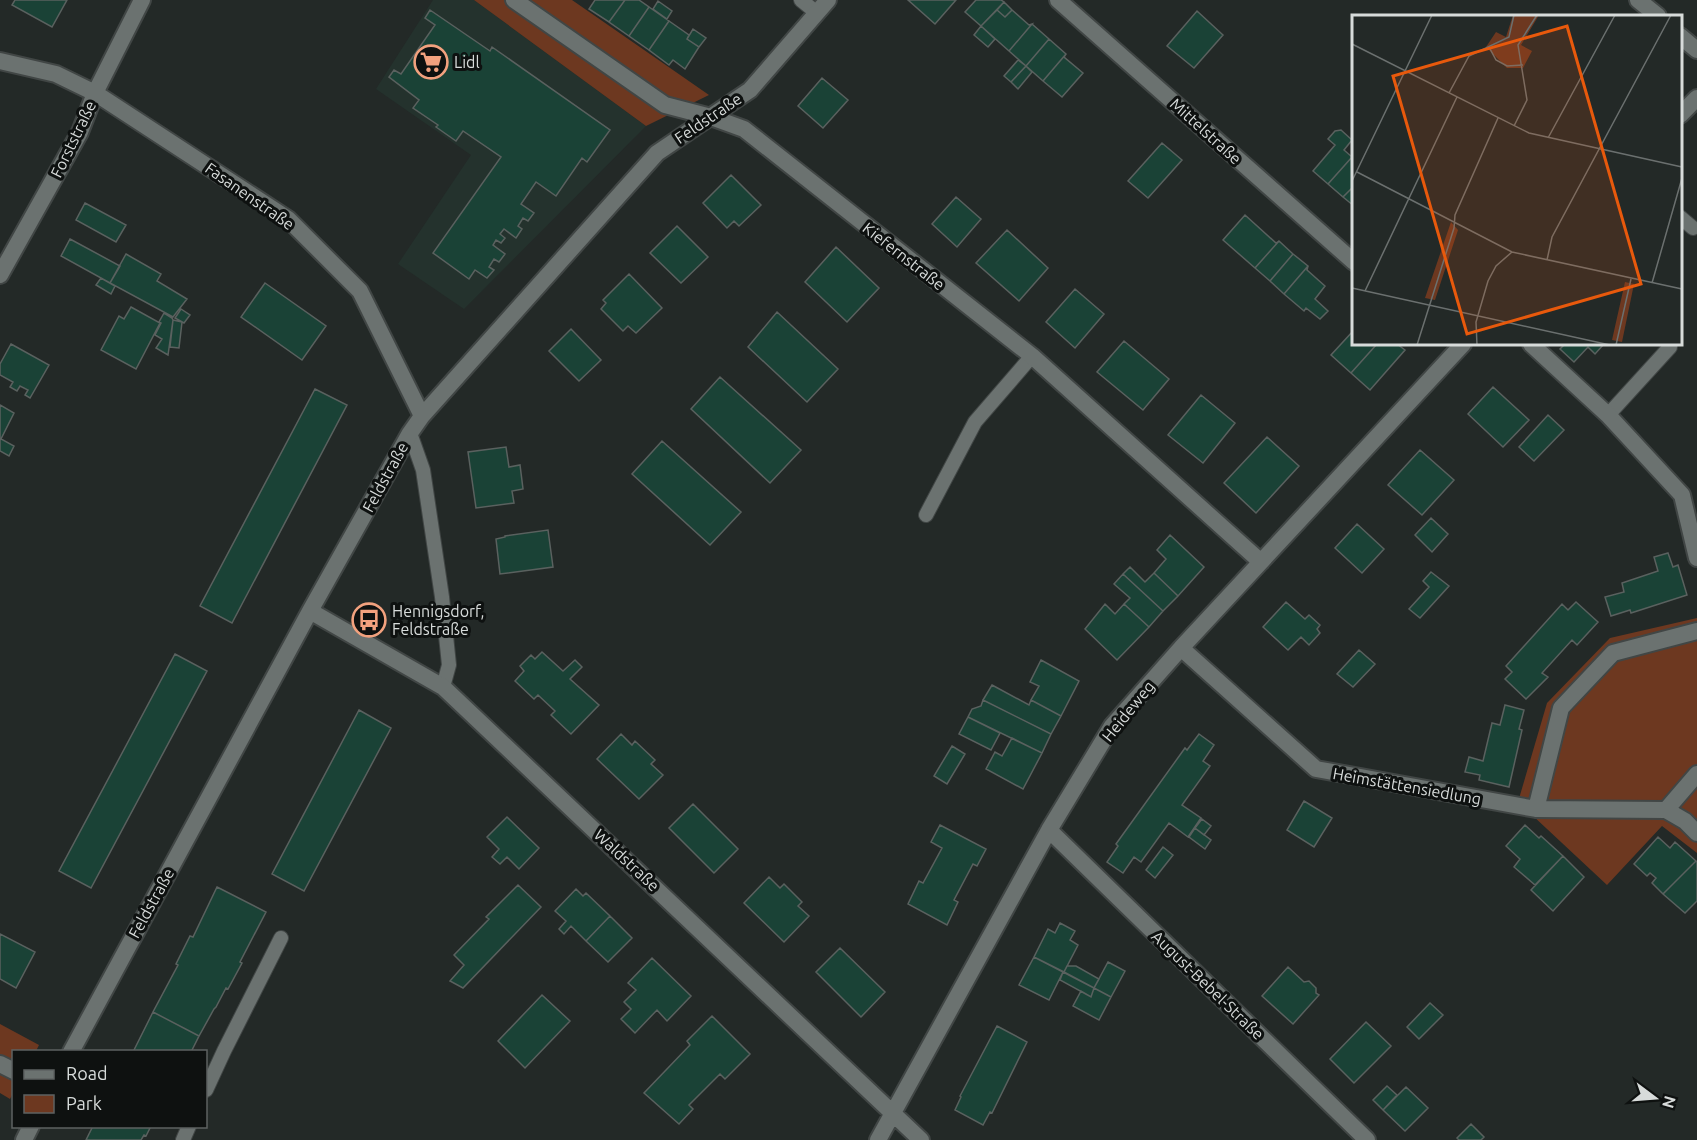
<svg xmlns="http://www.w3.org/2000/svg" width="1697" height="1140" font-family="Ubuntu,sans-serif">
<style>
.built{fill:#24322d}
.green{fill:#6d3820}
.building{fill:#1a4236;stroke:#5a615f;stroke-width:1.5}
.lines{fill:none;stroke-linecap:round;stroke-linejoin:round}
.service-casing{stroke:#414645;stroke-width:16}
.minor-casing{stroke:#414645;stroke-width:20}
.service{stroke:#6b7270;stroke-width:14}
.minor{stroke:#6b7270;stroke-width:16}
.labels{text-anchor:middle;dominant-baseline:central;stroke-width:6;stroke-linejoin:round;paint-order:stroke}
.poi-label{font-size:16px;fill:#d7dbda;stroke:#0e1110;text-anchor:start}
.street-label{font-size:16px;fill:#d7dbda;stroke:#0e1110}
.inset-road{fill:none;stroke:#6b706f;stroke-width:1.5}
.view{fill:#e8590c;fill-opacity:0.15;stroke:#e8590c;stroke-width:3}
.inset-edge{fill:none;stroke:#d7dbda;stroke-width:3}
</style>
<rect width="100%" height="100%" fill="#232927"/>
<path class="built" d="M433,0H474L646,126L464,309L398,264L471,155L376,89Z"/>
<path class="green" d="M474,0H572L709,95L646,126Z
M1697,618V853L1662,826L1607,885L1518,802L1547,703L1610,638Z
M0,1024L39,1045L36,1051L14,1052L13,1093L10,1099L0,1093Z"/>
<path class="building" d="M15,0H67L52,27L12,5Z
M595,0H625L609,22L589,9Z
M625,0H639L649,7L629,36L609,22Z
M908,0H956L935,24Z
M976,0H1001L1004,2L981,26L965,12Z
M658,1L672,11L667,19L653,9Z
M1004,2L1012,10L1005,17L997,10Z
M649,7L669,21L649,50L629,36Z
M430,10L490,51L492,47L610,130L587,162L582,158L556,196L536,182L521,204L534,213L528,221L523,218L518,226L522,229L516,238L504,229L500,234L505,238L501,243L496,240L493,245L505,254L499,262L494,259L489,267L494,270L487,278L475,270L469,279L433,253L501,157L463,131L456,141L436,127L438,125L413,108L419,100L389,77L394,70L401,74L435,25L425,18Z
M997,10L1005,17L1012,10L1029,25L1032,24L1009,51L981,26Z
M1197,11L1223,35L1194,68L1167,46Z
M669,21L689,35L687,39L699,47L685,69L673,60L669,65L649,50Z
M1032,24L1049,39L1026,66L1009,51Z
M981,26L995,39L988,47L974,35Z
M693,29L706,38L699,47L687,39Z
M1049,39L1066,54L1043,81L1026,66Z
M1066,54L1064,57L1083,73L1062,97L1043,81Z
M1018,60L1026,66L1011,82L1004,76Z
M1026,66L1032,72L1018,89L1011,82Z
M822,78L848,100L823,128L798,106Z
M1341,130L1352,140L1344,150L1352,157L1328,184L1313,171L1335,145L1328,139L1335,131Z
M1162,143L1182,160L1148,198L1128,181Z
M1352,157L1354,186L1343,197L1328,184Z
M731,175L761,205L739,226L734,221L727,228L703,203Z
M1354,186V206L1343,197Z
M956,197L981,219L957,247L932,224Z
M85,203L126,225L116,242L76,220Z
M1245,215L1276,243L1279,241L1255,268L1223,240Z
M677,226L708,257L681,283L650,253Z
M1007,230L1048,268L1019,301L976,263Z
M70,239L120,266L110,283L61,256Z
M1279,241L1293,254L1270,281L1255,268Z
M836,247L879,288L847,322L805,282Z
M126,254L161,274L157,281L187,299L173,317L110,283Z
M1293,254L1308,266L1284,294L1270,281Z
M1308,266L1307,270L1325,286L1315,299L1328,311L1320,319L1306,308L1304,311L1284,294Z
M629,274L662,308L636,333L628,326L623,331L601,309L606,303L603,300Z
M101,278L115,286L111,294L96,285Z
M265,283L326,326L302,360L241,317Z
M1075,289L1104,314L1075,348L1046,322Z
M131,307L160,323L136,369L101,350L119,316L124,319Z
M181,309L190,315L184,323L175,318Z
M777,312L838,369L807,402L748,347Z
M164,313L172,318L173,320L168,355L156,348L162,339L155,335L161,323L159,322Z
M173,320L182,322L179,348L170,347Z
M571,329L601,360L579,381L549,351Z
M1354,330V344H1377L1351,373L1331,355Z
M1124,341L1169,379L1143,410L1097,372Z
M11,344L49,365L30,398L25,395L28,390L20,386L17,391L10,387L13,382L0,375V364Z
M1377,344H1397L1405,350L1370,390L1351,373Z
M1565,344H1604L1595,354L1588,347L1574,362L1560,349Z
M720,377L801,450L770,483L691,409Z
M1493,387L1529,420L1503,447L1468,414Z
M315,389L347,405L232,623L200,606Z
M1201,395L1235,423L1203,463L1168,435Z
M0,405L14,413L1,439L14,446L9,456L0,451Z
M1548,415L1564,430L1534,461L1519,447Z
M1267,437L1299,466L1256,513L1224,483Z
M662,441L741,512L710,545L632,474Z
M506,447L509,467L520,465L523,489L512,491L514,503L476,508L468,452Z
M1420,450L1454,480L1422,515L1388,485Z
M1431,518L1448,534L1432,552L1415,535Z
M1357,524L1384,549L1362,573L1335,548Z
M548,530L553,567L500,574L496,539L505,537V536Z
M1170,535L1204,567L1178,596L1154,573L1166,559L1157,550Z
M1668,553L1673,567L1678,565L1687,595L1631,613L1630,610L1611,616L1605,597L1624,592L1622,583L1658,571L1654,557Z
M1130,567L1145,582L1154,573L1178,596L1163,611L1123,574Z
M1431,572L1449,586L1420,618L1409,609L1429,587L1423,581Z
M1123,574L1163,611L1149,627L1124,604L1130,598L1114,584Z
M1286,602L1305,619L1309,615L1320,625L1317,629L1320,633L1309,645L1301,637L1288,650L1263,627Z
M1576,602L1598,622L1577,645L1572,640L1542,673L1548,677L1526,699L1505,679L1512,672L1506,666L1562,604L1568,610Z
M1105,604L1115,614L1124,604L1149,627L1117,660L1085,629Z
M1359,650L1375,664L1353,687L1337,674Z
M542,652L563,671L575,660L582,667L570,679L599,705L571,734L551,715L555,711L538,695L534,699L515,681L524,671L520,666L531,655L535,659Z
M175,654L207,671L91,888L59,871Z
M1041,660L1079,681L1061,716L1031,700L1039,686L1030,682Z
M992,685L1029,705L1031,700L1061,716L1051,734L983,700Z
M983,700L1051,734L1042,753L968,717L972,709L981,706Z
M1505,705L1524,710L1519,729L1522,730L1509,787L1479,780L1480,775L1465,772L1469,757L1483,761L1492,723L1500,725Z
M359,710L391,728L304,891L272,874Z
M968,717L1000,733L991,750L959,734Z
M621,734L632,745L635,741L655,760L651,764L663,775L639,799L597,759Z
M1199,734L1214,745L1203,761L1210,766L1182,805L1201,818L1188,837L1169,823L1141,862L1134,857L1123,873L1107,862L1118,846L1116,844L1185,748L1187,750Z
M1012,738L1042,753L1023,789L986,769L995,752L1002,756Z
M952,746L965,754L947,784L934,776Z
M1304,801L1332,818L1314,847L1287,830Z
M693,804L738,849L714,873L669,828Z
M507,817L539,848L519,869L507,857L500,864L492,857L499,849L487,837Z
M1202,819L1211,826L1204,835L1195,828Z
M940,825L986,849L977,866L973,864L954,900L958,902L947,925L908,904L919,881L923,883L942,848L931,842Z
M1525,825L1539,838L1541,836L1563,856L1535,885L1514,867L1520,859L1506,846Z
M1195,828L1211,840L1205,849L1189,837Z
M1658,837L1670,848L1675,842L1696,861L1663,894L1652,883L1656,878L1650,873L1647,876L1634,864Z
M1163,847L1173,855L1155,878L1146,870Z
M1563,856L1584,877L1553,911L1531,890Z
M1696,861L1697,862V901L1685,913L1663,894Z
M769,877L780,888L784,884L802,902L798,906L809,916L784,942L744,903Z
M518,885L541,907L463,988L450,981L464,965L454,955L489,919L486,917Z
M217,887L266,912L240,962L242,963L228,989L226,988L216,1007L214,1009L199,1036L153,1012L178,965L176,964L190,936L193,937Z
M576,889L583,896L586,893L610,916L586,941L571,926L564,934L559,929L566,921L555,911Z
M610,916L632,938L608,962L586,941Z
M1060,923L1075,931L1070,940L1078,945L1064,972L1034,957L1048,929L1055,933Z
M0,934L35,952L16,988L0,979Z
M840,948L885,992L861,1017L816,972Z
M1034,957L1063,972L1049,1000L1019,985Z
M652,958L691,996L667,1021L657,1010L635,1033L621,1019L631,1009L624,1002L636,990L628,983Z
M1108,962L1125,971L1111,997L1094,988Z
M1067,966H1076L1099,979L1094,988L1064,972Z
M1288,967L1304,982L1309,981L1316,988V993L1319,995L1293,1024L1262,996Z
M1063,972L1094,988L1091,997L1060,980Z
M1094,988L1111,997L1099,1020L1073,1006L1081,991L1091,997Z
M542,995L570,1021L525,1068L498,1041Z
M1430,1003L1443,1015L1419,1039L1407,1027Z
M153,1012L199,1036L191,1052H133Z
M712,1016L750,1054L725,1079L720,1074L689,1105L693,1109L679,1124L644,1093L690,1045L687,1041Z
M1366,1022L1391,1046L1354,1083L1330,1059Z
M997,1026L1027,1042L992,1113L990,1112L983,1125L955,1110L961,1097L960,1096Z
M1387,1086L1397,1095L1383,1110L1373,1100Z
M1406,1087L1428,1108L1405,1131L1383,1110Z
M1471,1124L1484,1137L1481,1140H1459L1457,1138Z
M93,1126H151L146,1136L144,1135L141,1140H86Z"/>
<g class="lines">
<defs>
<path id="service" d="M801,0L817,13
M1680,217L1693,228
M1608,415L1670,347
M410,433L423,470L442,597L449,665L443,687
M926,515L975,422L1032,356
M206,1090L224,1051L281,938
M183,1140L189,1126"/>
<path id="minor" d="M514,0L665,105L711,117L744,129L1032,356L1261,562
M1058,0L1354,262
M1638,0L1658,16
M1680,36L1697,50
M0,61L56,74L95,93L288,219L360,291L422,416
M1680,115L1697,98
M0,275L80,132L95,93L142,0
M1531,344L1608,415L1682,495L1697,558
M310,611L443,687L921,1140
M1181,648L1316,769L1536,809L1666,810L1685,821L1697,833
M1536,809L1561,708L1613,653L1697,631
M1666,810L1697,774
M1049,830L1367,1140
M71,1052L310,611L410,433L422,416L657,153L750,90L828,0
M0,1064L14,1071
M24,1140L31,1126
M878,1140L1049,830L1112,726L1181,648L1463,344"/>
</defs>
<use href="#service" class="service-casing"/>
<use href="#minor" class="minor-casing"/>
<use href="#service" class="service"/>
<use href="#minor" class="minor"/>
</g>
<defs>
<symbol id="supermarket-ring" viewBox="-11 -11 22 22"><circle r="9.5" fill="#0e1110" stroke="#f2a17e" stroke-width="1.5"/><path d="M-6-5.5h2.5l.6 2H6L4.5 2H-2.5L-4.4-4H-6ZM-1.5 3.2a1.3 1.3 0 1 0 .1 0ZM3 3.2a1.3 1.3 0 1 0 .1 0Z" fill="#f2a17e"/></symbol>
<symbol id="bus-ring" viewBox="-11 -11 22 22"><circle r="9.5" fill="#0e1110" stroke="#f2a17e" stroke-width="1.5"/><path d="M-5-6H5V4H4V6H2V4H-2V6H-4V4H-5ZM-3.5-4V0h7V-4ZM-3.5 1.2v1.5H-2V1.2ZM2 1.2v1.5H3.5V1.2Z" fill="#f2a17e"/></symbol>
</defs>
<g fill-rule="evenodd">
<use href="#supermarket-ring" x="412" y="43" width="38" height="38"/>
<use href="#bus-ring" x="350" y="601" width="38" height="38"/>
</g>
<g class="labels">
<g class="poi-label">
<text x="454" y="62">Lidl</text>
<text x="392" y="611">Hennigsdorf,<tspan x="392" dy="18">Feldstraße</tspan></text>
</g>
<g class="street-label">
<text transform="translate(708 118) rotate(-34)">Feldstraße</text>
<text transform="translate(1206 131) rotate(42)">Mittelstraße</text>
<text transform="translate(73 139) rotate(-64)">Forststraße</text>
<text transform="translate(250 196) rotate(35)">Fasanenstraße</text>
<text transform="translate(904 256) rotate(38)">Kiefernstraße</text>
<text transform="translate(385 477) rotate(-61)">Feldstraße</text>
<text transform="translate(1128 711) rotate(-51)">Heideweg</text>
<text transform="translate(1407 786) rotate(10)">Heimstättensiedlung</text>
<text transform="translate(627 860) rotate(43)">Waldstraße</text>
<text transform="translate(151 903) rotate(-61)">Feldstraße</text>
<text transform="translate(1208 985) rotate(44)">August-Bebel-Straße</text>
</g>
</g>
<g transform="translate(1352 15)">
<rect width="330" height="330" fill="#232927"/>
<path d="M161,0H187L169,30L180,36L171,53H155L134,32L144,17L154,22ZM99,207L106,215L83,285L73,283ZM273,267L282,269L270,327L260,325Z" fill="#6d3820"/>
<path class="inset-road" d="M0,29L177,118L330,152M137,32L144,45L155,51L171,50M97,78L117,41L157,22L162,0M162,111L175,85L166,30L185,0M196,123L263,0M5,157L160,237L330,274M0,166L80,0M195,245L200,222L319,0M300,268L330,163M0,273L258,330M13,276L105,82M65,330L102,213L103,200L146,103M125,330L124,307L136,266L144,251L160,237M264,330L279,264"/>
<path class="view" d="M215,11L289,269L115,319L41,61Z"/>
<rect width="330" height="330" class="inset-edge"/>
</g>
<rect x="12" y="1050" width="195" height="78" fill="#0e1110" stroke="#5e6261" stroke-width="1.5"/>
<rect x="24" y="1070" width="30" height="9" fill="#6b7270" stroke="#5e6261" stroke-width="1.5"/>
<text x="66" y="1080" font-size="18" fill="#d7dbda">Road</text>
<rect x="24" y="1095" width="30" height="18" fill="#6d3820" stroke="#5e6261" stroke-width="1.5"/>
<text x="66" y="1110" font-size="18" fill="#d7dbda">Park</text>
<g transform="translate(1655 1098) rotate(106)" stroke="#0e1110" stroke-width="4.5" paint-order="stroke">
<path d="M0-4.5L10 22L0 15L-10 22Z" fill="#d7dbda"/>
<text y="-9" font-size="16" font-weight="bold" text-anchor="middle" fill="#d7dbda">N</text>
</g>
</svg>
